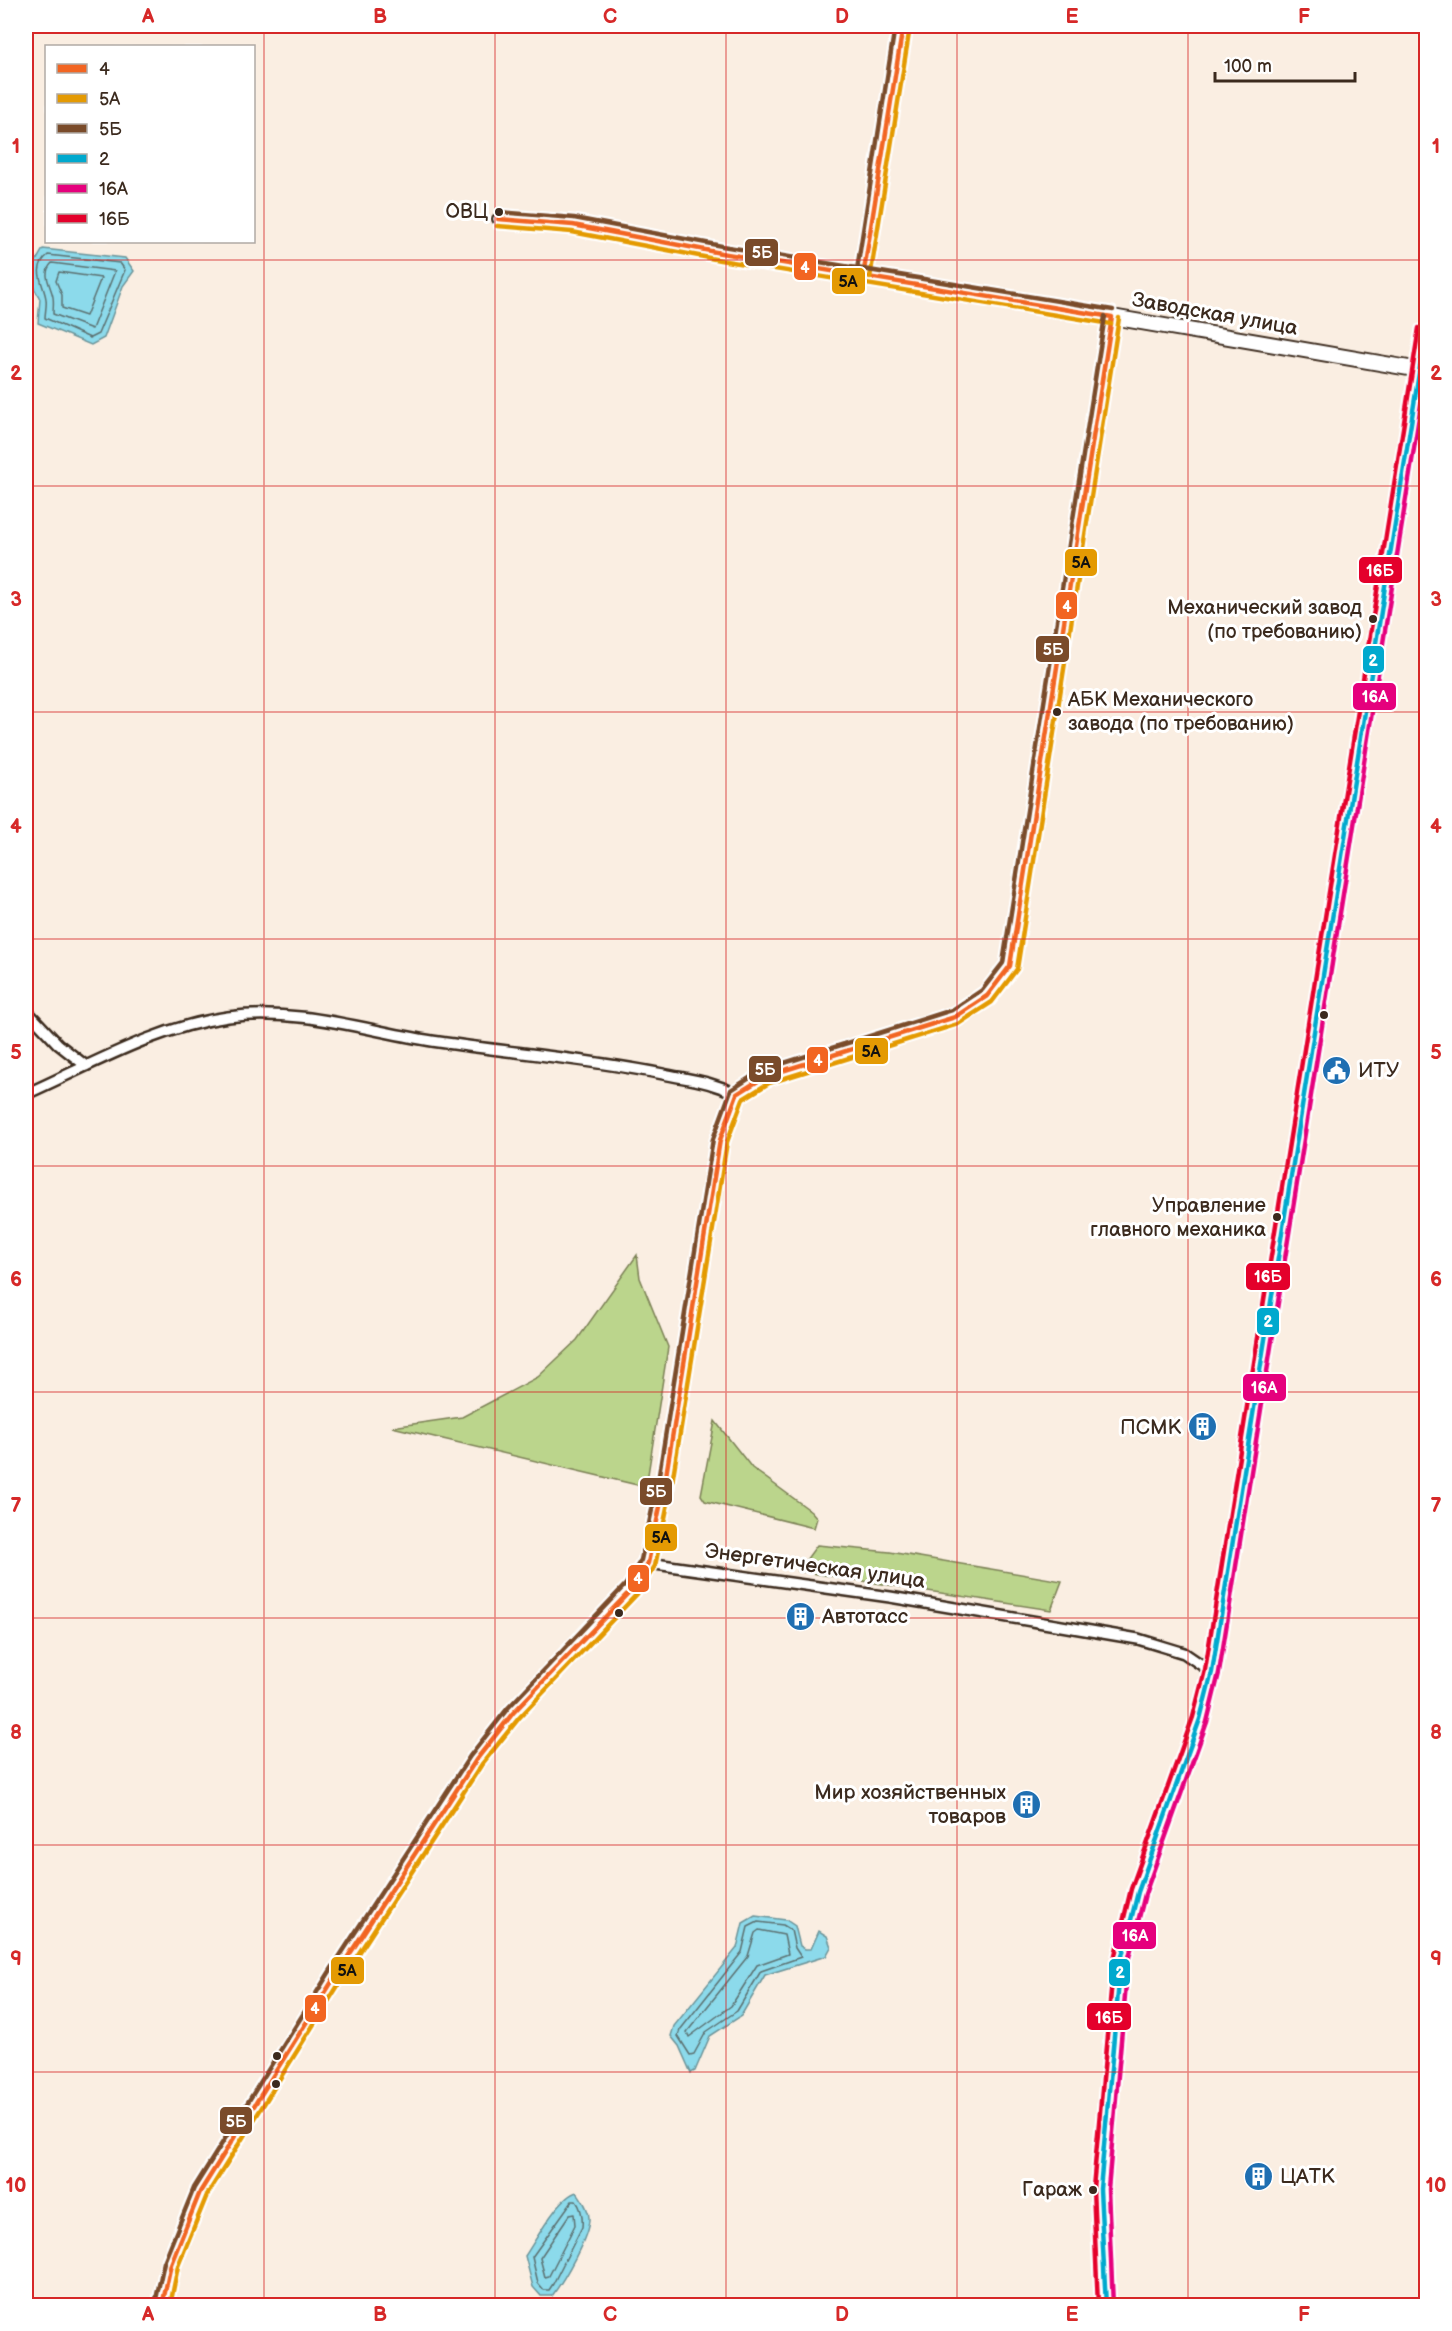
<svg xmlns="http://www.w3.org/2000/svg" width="1452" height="2331" font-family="'Balsamiq Sans',sans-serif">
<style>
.built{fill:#faeee2;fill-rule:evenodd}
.green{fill:#bbd58c;stroke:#7b8055;stroke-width:1.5}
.water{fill:#8cdaeb;stroke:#6c9499;stroke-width:1.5}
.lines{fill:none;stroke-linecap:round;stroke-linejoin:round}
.shore{stroke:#5b7070;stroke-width:1.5}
.street-casing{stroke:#3b2a1e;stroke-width:14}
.secondary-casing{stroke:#3b2a1e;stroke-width:18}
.street{stroke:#fff;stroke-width:9}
.secondary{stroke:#fff;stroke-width:14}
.bus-1-casing{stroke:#fff;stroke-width:9}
.bus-2-casing{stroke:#fff;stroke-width:9}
.bus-3-casing{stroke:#fff;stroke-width:9}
.bus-4-casing{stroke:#fff;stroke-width:9}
.bus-5-casing{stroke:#fff;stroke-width:9}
.bus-6-casing{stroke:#fff;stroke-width:9}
.bus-1{stroke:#f26522;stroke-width:4.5}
.bus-2{stroke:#e49a03;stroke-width:4.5}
.bus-3{stroke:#7a4b2a;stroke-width:4.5}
.bus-4{stroke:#00a9ce;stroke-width:4.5}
.bus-5{stroke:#e5007d;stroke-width:4.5}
.bus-6{stroke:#e4002b;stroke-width:4.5}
.grid{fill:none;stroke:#d62828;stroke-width:1.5;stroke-opacity:0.55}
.bus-dot{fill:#3b2a1e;stroke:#fff;stroke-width:2}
.labels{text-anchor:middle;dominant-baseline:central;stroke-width:6;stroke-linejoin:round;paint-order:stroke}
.bus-label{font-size:20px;fill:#3b2a1e;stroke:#fff;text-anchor:end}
.street-label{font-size:21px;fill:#3b2a1e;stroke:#fff}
.poi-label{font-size:21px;fill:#3b2a1e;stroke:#fff;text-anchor:start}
.line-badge{stroke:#fff;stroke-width:2}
.badge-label{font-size:16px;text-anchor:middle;font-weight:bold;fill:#fff}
.pale-badge-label{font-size:16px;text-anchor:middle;font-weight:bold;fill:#111}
.neatline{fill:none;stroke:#d62828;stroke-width:2}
.grid-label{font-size:20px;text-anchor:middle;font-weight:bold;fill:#d62828}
</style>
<rect width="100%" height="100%" fill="#fff"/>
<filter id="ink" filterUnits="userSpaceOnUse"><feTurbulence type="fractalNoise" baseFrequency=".0167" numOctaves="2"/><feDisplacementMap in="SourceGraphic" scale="12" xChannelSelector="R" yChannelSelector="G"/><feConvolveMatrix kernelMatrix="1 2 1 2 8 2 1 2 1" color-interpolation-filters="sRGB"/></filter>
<g filter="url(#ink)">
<path class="built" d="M26,26H1426V2305L26,2306ZM46,46H254V242H46Z"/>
<path class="green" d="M637,1255L640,1278L668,1347L646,1487L392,1427L462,1417L538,1377L577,1340Z
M715,1421L752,1468L811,1511L817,1518L814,1528L705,1501L701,1495Z
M817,1545L890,1552L1062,1581L1051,1610L798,1571Z"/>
<path class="water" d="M43,249L125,258L134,271L123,286L104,338L91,345L38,323L40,299L33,286L35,263Z
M755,1916L786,1920L795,1926L800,1946L805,1949H811L819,1931L827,1936L831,1947L826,1956L765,1975L741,2016L710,2036L695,2071L691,2073L679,2046L671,2036L674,2026L737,1948L743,1923Z
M577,2192C582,2200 589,2209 589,2218C590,2236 563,2281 552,2296H541L533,2287L525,2256C536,2240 559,2196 577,2192Z"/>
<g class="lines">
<path class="shore" d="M48,255L120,263L125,270L98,334L90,338L45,318C45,312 47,305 46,299C44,284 31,269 48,255Z
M52,263L115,271L92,329L53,314C53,308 54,303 53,297C51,285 41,274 52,263Z
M59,272L101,278L86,316L62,308V295L56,281Z
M758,1922L783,1925L791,1930L795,1948L801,1957L761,1971L737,2011L706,2032L694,2054L690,2055L678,2036L680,2030L742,1952L748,1927Z
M759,1930L784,1935L788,1954L757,1965L731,2006L689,2037L687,2032L748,1956L755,1933Z
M572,2201H576C582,2209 583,2217 582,2227L553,2284L549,2290H544L538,2283L532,2257Z
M574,2214L575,2225L549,2276L545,2277L540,2258L569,2215Z"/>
<defs>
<path id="street" d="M498,219L573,225L721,253L1112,317
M863,277L903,26
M1420,370L1426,329
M26,1010L58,1044L86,1066
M26,1094C91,1065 156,1027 228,1017C299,1007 370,1032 439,1042C514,1053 589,1059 663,1074C692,1080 710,1081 737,1094
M648,1563L890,1597L1138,1639L1184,1653L1212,1672"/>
<path id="secondary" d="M162,2306L171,2264L200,2192L338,1972L476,1760L513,1713L632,1589L648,1563L664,1488L720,1140L737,1094L766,1076L955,1017L987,996L1010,966L1112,317L1426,371
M1106,2306L1100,2189L1121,1960L1138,1892L1200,1719L1212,1672L1297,1126L1420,370"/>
</defs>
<use href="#street" class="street-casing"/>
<use href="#secondary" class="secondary-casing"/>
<use href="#street" class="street"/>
<use href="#secondary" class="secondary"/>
<defs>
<path id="bus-1" d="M498,219L573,225L721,253L1112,317
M863,277L903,26
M162,2306L171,2264L200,2192L338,1972L476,1760L513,1713L632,1589L648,1563L664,1488L720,1140L737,1094L766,1076L955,1017L987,996L1010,966L1112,317"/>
<path id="bus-2" d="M497,226L572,232L720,260L1111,324
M870,278L910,27
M170,2306L178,2266L207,2195L344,1976L482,1764L519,1718L637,1594L655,1566L671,1489L727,1142L743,1099L769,1083L958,1024L992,1002L1017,969L1119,318"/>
<path id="bus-3" d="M499,212L574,218L722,246L1113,310
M856,276L895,26
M155,2304L164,2262L194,2188L332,1968L470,1756L508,1708L626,1584L641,1560L657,1487L713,1139L731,1090L762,1070L952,1010L982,990L1003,963L1105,316"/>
<path id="bus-4" d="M1106,2306L1100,2189L1121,1960L1138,1892L1200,1719L1212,1672L1426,329"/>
<path id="bus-5" d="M1113,2306L1108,2189L1128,1961L1145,1894L1207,1722L1219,1673L1426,373"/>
<path id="bus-6" d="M1098,2306L1093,2188L1114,1959L1131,1889L1193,1717L1205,1670L1419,328"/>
</defs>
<use href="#bus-1" class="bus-1-casing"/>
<use href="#bus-2" class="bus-2-casing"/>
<use href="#bus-3" class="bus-3-casing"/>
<use href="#bus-4" class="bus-4-casing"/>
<use href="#bus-5" class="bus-5-casing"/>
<use href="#bus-6" class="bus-6-casing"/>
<use href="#bus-1" class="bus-1"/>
<use href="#bus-2" class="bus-2"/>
<use href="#bus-3" class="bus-3"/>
<use href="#bus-4" class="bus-4"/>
<use href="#bus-5" class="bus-5"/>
<use href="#bus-6" class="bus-6"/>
</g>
</g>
<path class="grid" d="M264,26V2306M495,26V2306M726,26V2306M957,26V2306M1188,26V2306M26,260H1426M26,486H1426M26,712H1426M26,939H1426M26,1166H1426M26,1392H1426M26,1618H1426M26,1845H1426M26,2072H1426"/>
<defs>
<symbol id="civic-disc" viewBox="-11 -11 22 22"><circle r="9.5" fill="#1f6fb2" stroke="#fff"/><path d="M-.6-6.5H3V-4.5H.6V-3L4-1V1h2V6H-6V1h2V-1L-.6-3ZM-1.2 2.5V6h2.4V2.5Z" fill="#fff"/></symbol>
<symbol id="building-disc" viewBox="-11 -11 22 22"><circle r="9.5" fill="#1f6fb2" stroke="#fff"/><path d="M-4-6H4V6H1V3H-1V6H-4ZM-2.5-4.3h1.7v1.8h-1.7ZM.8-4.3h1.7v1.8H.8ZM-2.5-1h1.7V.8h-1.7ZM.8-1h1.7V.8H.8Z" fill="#fff"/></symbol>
</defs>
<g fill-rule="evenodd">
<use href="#civic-disc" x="1320" y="1054" width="33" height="33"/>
<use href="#building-disc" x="1186" y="1410" width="33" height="33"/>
<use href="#building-disc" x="784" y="1600" width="33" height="33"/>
<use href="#building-disc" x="1010" y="1788" width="33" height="33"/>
<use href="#building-disc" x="1242" y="2160" width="33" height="33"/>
</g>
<g class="bus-dot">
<circle cx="499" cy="212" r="5"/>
<circle cx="1373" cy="619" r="5"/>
<circle cx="1057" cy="712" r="5"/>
<circle cx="1324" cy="1015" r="5"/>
<circle cx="1277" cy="1217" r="5"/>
<circle cx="619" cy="1613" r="5"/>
<circle cx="277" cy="2056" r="5"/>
<circle cx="276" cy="2084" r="5"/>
<circle cx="1093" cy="2190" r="5"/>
</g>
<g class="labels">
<g class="bus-label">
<text x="488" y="212">ОВЦ</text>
<text x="1362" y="608">Механический завод<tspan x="1362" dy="24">(по требованию)</tspan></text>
<text x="1068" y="700" text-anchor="start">АБК Механического<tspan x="1068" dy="24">завода (по требованию)</tspan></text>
<text x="1266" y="1206">Управление<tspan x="1266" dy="24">главного механика</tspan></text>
<text x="1082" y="2190">Гараж</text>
</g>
<g class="street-label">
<text transform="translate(1215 314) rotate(10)">Заводская улица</text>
<text transform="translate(815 1566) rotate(8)">Энергетическая улица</text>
</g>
<g class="poi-label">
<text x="1358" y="1070">ИТУ</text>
<text x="1181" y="1427" text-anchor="end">ПСМК</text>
<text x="822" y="1616">Автотасс</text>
<text x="1006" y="1792" text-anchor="end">Мир хозяйственных<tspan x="1006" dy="24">товаров</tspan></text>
<text x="1280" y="2176">ЦАТК</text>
</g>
</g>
<g class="line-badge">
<rect x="744" y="238" width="35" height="29" rx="6" fill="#7a4b2a"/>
<rect x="793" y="252" width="24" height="29" rx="6" fill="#f26522"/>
<rect x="831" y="267" width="35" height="28" rx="6" fill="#e49a03"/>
<rect x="1064" y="548" width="34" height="29" rx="6" fill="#e49a03"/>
<rect x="1358" y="556" width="45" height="28" rx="6" fill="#e4002b"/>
<rect x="1055" y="591" width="23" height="29" rx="6" fill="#f26522"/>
<rect x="1035" y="635" width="35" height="28" rx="6" fill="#7a4b2a"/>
<rect x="1362" y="645" width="23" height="29" rx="6" fill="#00a9ce"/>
<rect x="1352" y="682" width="45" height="29" rx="6" fill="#e5007d"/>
<rect x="854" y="1037" width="35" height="28" rx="6" fill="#e49a03"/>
<rect x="806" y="1046" width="23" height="28" rx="6" fill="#f26522"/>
<rect x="748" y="1055" width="34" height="28" rx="6" fill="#7a4b2a"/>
<rect x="1245" y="1262" width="46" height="29" rx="6" fill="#e4002b"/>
<rect x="1256" y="1307" width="24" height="29" rx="6" fill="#00a9ce"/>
<rect x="1242" y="1373" width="45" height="29" rx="6" fill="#e5007d"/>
<rect x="639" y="1477" width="34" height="29" rx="6" fill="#7a4b2a"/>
<rect x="644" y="1523" width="34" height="29" rx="6" fill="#e49a03"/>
<rect x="627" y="1564" width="23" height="29" rx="6" fill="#f26522"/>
<rect x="1112" y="1921" width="45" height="29" rx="6" fill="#e5007d"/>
<rect x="330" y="1956" width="35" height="29" rx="6" fill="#e49a03"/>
<rect x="1108" y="1958" width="23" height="29" rx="6" fill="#00a9ce"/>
<rect x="304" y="1994" width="23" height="29" rx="6" fill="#f26522"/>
<rect x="1086" y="2002" width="46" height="29" rx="6" fill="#e4002b"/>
<rect x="219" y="2106" width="34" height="29" rx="6" fill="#7a4b2a"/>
</g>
<g class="badge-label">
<text x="762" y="258">5Б</text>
<text x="805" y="273">4</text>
<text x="1380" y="576">16Б</text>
<text x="1067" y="612">4</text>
<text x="1053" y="655">5Б</text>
<text x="1373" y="666">2</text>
<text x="1375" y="702">16А</text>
<text x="818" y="1066">4</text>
<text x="765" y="1075">5Б</text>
<text x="1268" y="1282">16Б</text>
<text x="1268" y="1327">2</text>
<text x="1264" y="1393">16А</text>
<text x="656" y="1497">5Б</text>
<text x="638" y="1584">4</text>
<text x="1135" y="1941">16А</text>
<text x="1120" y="1978">2</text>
<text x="315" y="2014">4</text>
<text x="1109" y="2023">16Б</text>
<text x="236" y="2127">5Б</text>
</g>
<g class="pale-badge-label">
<text x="848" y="287">5А</text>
<text x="1081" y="568">5А</text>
<text x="871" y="1057">5А</text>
<text x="661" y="1543">5А</text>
<text x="347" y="1976">5А</text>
</g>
<rect width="1452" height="2331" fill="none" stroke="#fff" stroke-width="66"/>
<rect x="45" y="45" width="210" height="198" fill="#ffffff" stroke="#b1aaa5" stroke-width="1.5"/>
<rect x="57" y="64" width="30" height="9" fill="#f26522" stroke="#b1aaa5" stroke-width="1.5"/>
<text x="99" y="75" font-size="18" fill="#3b2a1e">4</text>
<rect x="57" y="94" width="30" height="9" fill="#e49a03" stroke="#b1aaa5" stroke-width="1.5"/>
<text x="99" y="105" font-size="18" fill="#3b2a1e">5А</text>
<rect x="57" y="124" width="30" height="9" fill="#7a4b2a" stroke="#b1aaa5" stroke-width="1.5"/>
<text x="99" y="135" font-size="18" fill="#3b2a1e">5Б</text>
<rect x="57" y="154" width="30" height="9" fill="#00a9ce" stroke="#b1aaa5" stroke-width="1.5"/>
<text x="99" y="165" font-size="18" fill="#3b2a1e">2</text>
<rect x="57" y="184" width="30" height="9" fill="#e5007d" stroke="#b1aaa5" stroke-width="1.5"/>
<text x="99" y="195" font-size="18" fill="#3b2a1e">16А</text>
<rect x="57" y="214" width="30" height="9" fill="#e4002b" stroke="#b1aaa5" stroke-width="1.5"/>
<text x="99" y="225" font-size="18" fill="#3b2a1e">16Б</text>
<path d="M1215 72v9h140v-9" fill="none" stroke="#3b2a1e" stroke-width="3"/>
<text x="1224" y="72" font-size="18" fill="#3b2a1e" stroke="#ffffff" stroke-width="4.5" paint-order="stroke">100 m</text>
<rect x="33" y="33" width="1386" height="2265" class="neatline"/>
<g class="grid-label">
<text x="148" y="23">A</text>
<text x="380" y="23">B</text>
<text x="610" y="23">C</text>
<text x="842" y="23">D</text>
<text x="1072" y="23">E</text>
<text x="1304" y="23">F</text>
<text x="16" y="153">1</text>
<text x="1436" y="153">1</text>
<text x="16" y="380">2</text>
<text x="1436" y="380">2</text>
<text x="16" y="606">3</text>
<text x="1436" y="606">3</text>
<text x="16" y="833">4</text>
<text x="1436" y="833">4</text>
<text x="16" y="1059">5</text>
<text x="1436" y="1059">5</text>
<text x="16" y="1286">6</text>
<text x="1436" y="1286">6</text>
<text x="16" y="1512">7</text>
<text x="1436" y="1512">7</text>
<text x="16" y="1739">8</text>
<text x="1436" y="1739">8</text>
<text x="16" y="1965">9</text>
<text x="1436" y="1965">9</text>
<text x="16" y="2192">10</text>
<text x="1436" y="2192">10</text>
<text x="148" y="2321">A</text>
<text x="380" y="2321">B</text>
<text x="610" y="2321">C</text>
<text x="842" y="2321">D</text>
<text x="1072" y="2321">E</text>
<text x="1304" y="2321">F</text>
</g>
</svg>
